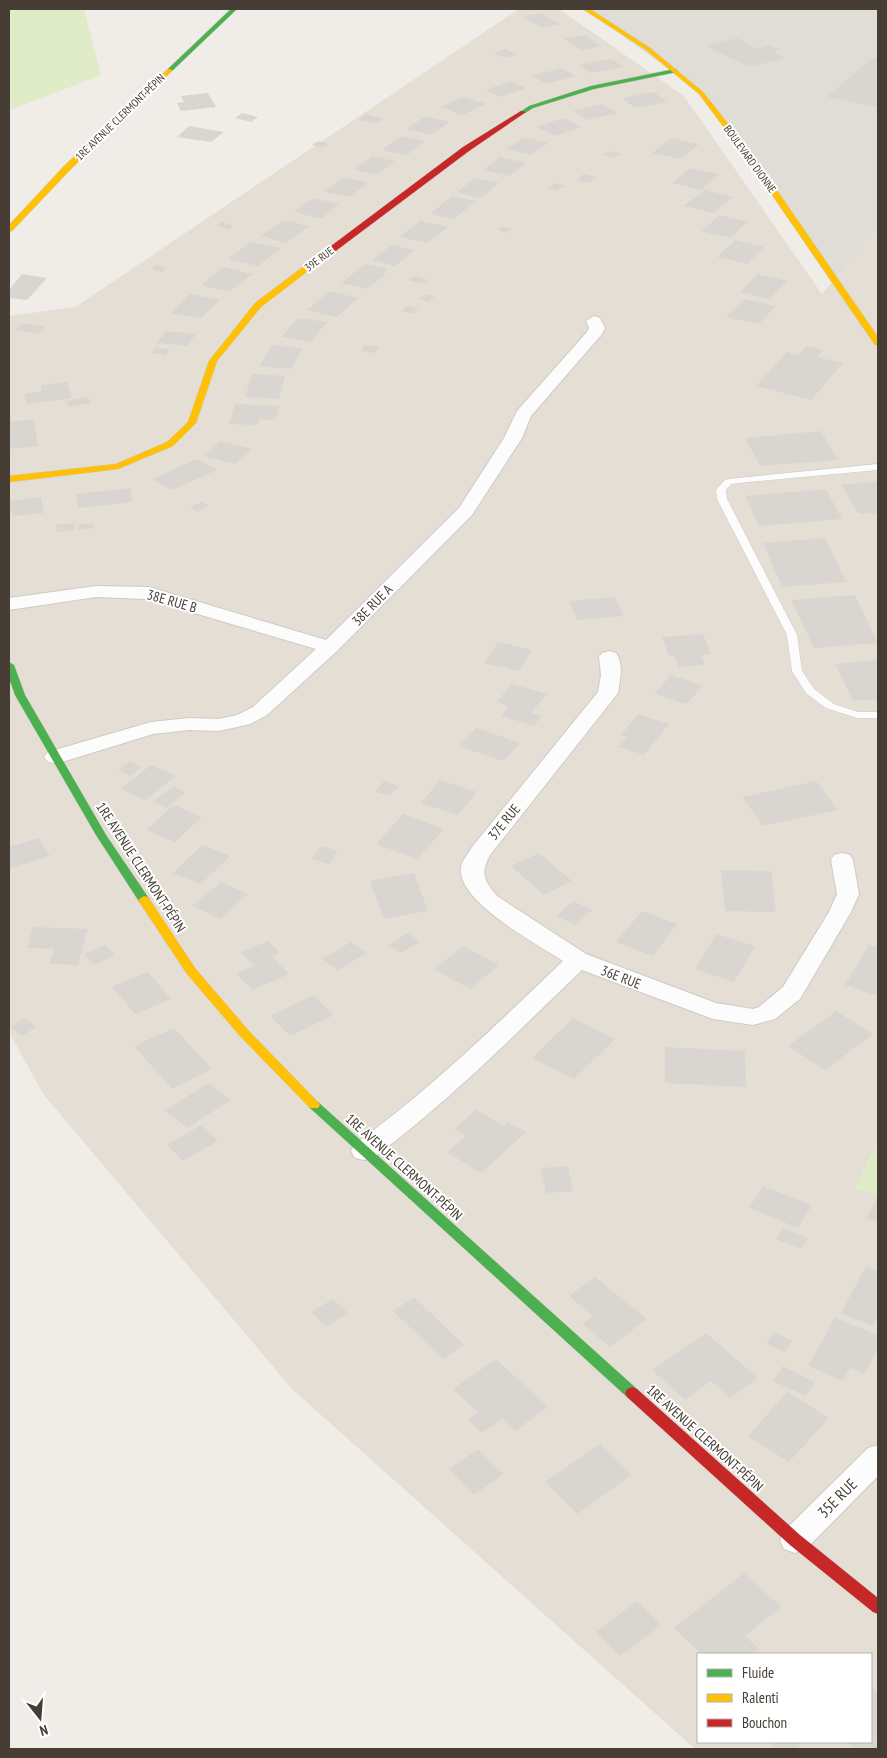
<svg xmlns="http://www.w3.org/2000/svg" width="887" height="1758" font-family="'PT Sans Narrow',sans-serif">
<style>
.residential{fill:#e4ded5;fill-rule:evenodd}
.industrial{fill:#e0dcd6}
.green{fill:#e0ebc8}
.building{fill:#d9d6d1}
.lines{fill:none;stroke-linecap:round;stroke-linejoin:round}
.lane-casing{stroke:#cecbc6;stroke-width:1}
.street-casing{stroke:#cecbc6;stroke-width:2}
.fast-casing{stroke:#d0cabf;stroke-width:1}
.slow-casing{stroke:#d0cabf;stroke-width:1}
.jam-casing{stroke:#d0cabf;stroke-width:1}
.lane{fill:#fdfcfc;fill-rule:evenodd}
.street{fill:#fdfcfc;fill-rule:evenodd}
.fast{fill:#4caf50;fill-rule:evenodd}
.slow{fill:#ffc107;fill-rule:evenodd}
.jam{fill:#c62828;fill-rule:evenodd}
.labels{text-anchor:middle;dominant-baseline:central;stroke-width:4;stroke-linejoin:round;paint-order:stroke}
.far-street-label{font-size:11px;fill:#463e35;stroke:#fff}
.street-label{font-size:14px;fill:#463e35;stroke:#fff}
.near-street-label{font-size:16px;fill:#463e35;stroke:#fff}
</style>
<rect width="100%" height="100%" fill="#f0ede8"/>
<path class="residential" d="M519,9H559L684,96L822,294L878,228V1749H695L292,1389L44,1095L9,1032V316L75,307ZM698,1654H871V1742H698Z"/>
<path class="industrial" d="M586,9H878V228L834,280L701,93Z"/>
<path class="green" d="M9,9H84L101,75L11,110L9,108Z
M878,1140V1196L855,1188Z"/>
<path class="building" d="M540,13L560,24L542,28L522,17Z
M585,35L602,46L581,50L564,39Z
M737,38L758,49L770,45L780,50L773,52L785,58L749,67L706,46Z
M505,49L517,55L505,58L493,53Z
M872,58L878,59V107L827,97Z
M612,59L624,67L590,73L579,65Z
M561,68L576,76L547,84L532,76Z
M511,81L526,88L500,97L485,90Z
M654,92L667,102L635,108L622,98Z
M208,93L216,107L181,111L177,103L184,102L181,96Z
M464,97L486,104L462,115L440,107Z
M602,104L617,113L587,120L573,111Z
M242,113L258,117L251,122L235,118Z
M366,114L384,119L376,124L358,120Z
M426,116L450,122L431,135L406,129Z
M563,118L582,127L555,136L536,127Z
M189,126L224,132L211,142L177,137Z
M401,136L425,141L407,155L382,150Z
M524,137L548,143L531,155L506,149Z
M671,138L699,144L680,159L652,153Z
M318,141L329,144L323,148L312,145Z
M610,151L620,154L613,158L603,155Z
M372,156L395,161L377,175L354,170Z
M500,157L526,163L509,176L483,170Z
M690,168L719,174L701,190L672,183Z
M583,174L597,177L589,183L576,181Z
M344,177L368,183L349,197L324,192Z
M475,178L499,183L481,198L457,192Z
M554,183L564,186L557,191L547,188Z
M705,190L733,197L713,213L684,206Z
M452,196L476,201L454,219L430,214Z
M313,198L339,204L321,219L294,212Z
M720,215L748,222L730,238L701,231Z
M284,220L309,226L286,243L261,236Z
M420,221L448,227L427,243L399,237Z
M222,222L234,226L229,229L217,226Z
M502,226L512,229L506,233L496,230Z
M735,240L764,247L747,264L717,257Z
M250,242L281,248L258,266L228,259Z
M392,245L415,250L395,266L372,260Z
M365,264L388,269L383,273L386,274L367,289L341,283Z
M156,265L167,268L162,272L151,269Z
M224,267L252,274L229,292L201,285Z
M22,274L47,278L27,300L9,298V290Z
M758,274L787,281L769,299L740,292Z
M414,276L428,280L423,284L409,280Z
M329,291L358,298L337,317L307,310Z
M190,294L220,300L201,318L171,313Z
M426,294L435,296L428,302L419,299Z
M744,299L776,306L759,324L726,317Z
M408,306L419,309L412,314L401,311Z
M298,318L327,322L311,342L281,337Z
M23,323L45,327L37,334L15,330Z
M166,331L196,334L187,346L157,343Z
M272,345L303,348L291,369L259,366Z
M365,345L379,347L375,353L360,351Z
M806,346L823,350L817,357L843,363L811,400L756,386L787,352L798,355Z
M155,348L169,349L166,355L151,353Z
M252,374L285,376L279,399L245,397Z
M67,382L72,398L27,404L24,394L42,391L41,385Z
M88,397L91,403L69,407L66,401Z
M235,404L279,406L275,420L260,419L258,425L229,424Z
M34,419L38,446L9,449V422Z
M821,431L838,460L760,466L745,438Z
M220,441L252,449L235,464L204,456Z
M197,459L217,470L172,490L152,479Z
M878,481V513L859,514L841,485Z
M130,488L133,502L78,508L76,494Z
M826,489L842,519L759,526L745,496Z
M41,497L44,513L13,516L12,511H9V501Z
M202,502L209,506L197,512L190,507Z
M74,523L75,530L57,532L56,525Z
M93,523L94,528L79,530L78,525Z
M825,538L846,582L782,587L763,543Z
M855,595L878,643L814,648L791,600Z
M615,597L623,616L577,620L569,601Z
M703,634L711,654L701,655L705,665L678,667L674,655L669,656L662,637Z
M498,642L532,650L518,671L484,663Z
M878,660V699L853,701L835,664Z
M671,675L703,686L686,704L654,694Z
M512,684L547,694L531,713L541,716L534,726L501,716L509,706L496,702Z
M638,714L669,724L644,755L619,747L627,737L621,735Z
M476,728L520,743L503,761L459,746Z
M130,761L142,767L130,776L118,770Z
M151,765L176,776L145,800L120,789Z
M440,780L477,792L458,815L421,803Z
M384,781L399,786L390,796L375,792Z
M816,781L838,810L763,826L742,797Z
M173,787L186,792L166,808L153,801Z
M174,805L202,817L175,842L146,830Z
M403,814L444,829L417,859L376,844Z
M39,838L50,856L9,869V847Z
M202,845L230,856L201,884L173,873Z
M321,846L338,851L329,864L312,859Z
M539,853L572,881L544,895L511,866Z
M721,870L771,871L776,912L725,911Z
M414,873L428,911L384,919L370,881Z
M221,882L248,894L220,919L192,906Z
M573,901L592,910L575,925L556,916Z
M642,911L677,924L653,956L616,942Z
M33,927L88,929L78,965L49,964L54,949L27,948Z
M408,933L420,942L401,953L389,945Z
M716,934L755,946L734,982L695,969Z
M268,941L280,953L272,956L289,974L252,990L236,973L254,966L241,952Z
M351,942L367,953L338,970L322,959Z
M105,945L115,955L94,965L84,954Z
M869,945L878,947V996L845,985Z
M463,946L499,965L470,989L434,969Z
M148,972L171,999L135,1014L112,987Z
M313,995L334,1015L290,1036L270,1016Z
M836,1011L873,1034L825,1070L788,1046Z
M25,1018L36,1027L22,1036L10,1027Z
M573,1018L615,1039L574,1079L532,1058Z
M174,1028L212,1069L172,1089L134,1046Z
M665,1047L745,1051L746,1087L665,1083Z
M208,1083L231,1100L187,1128L165,1111Z
M476,1110L504,1126L508,1122L526,1132L481,1173L447,1152L466,1136L454,1129Z
M201,1125L218,1141L183,1161L167,1145Z
M568,1166L573,1191L546,1193L541,1168Z
M763,1186L812,1205L798,1228L749,1208Z
M876,1201L878,1202V1222L866,1218Z
M783,1228L808,1238L802,1249L776,1239Z
M866,1266L878,1271V1315L873,1326L841,1313Z
M595,1277L647,1319L610,1347L582,1324L593,1316L569,1296Z
M414,1297L464,1345L443,1359L393,1311Z
M333,1299L348,1313L326,1327L311,1312Z
M835,1318L878,1335V1348L864,1374L850,1368L843,1381L808,1366Z
M774,1332L792,1341L785,1352L766,1344Z
M706,1333L758,1378L730,1398L711,1381L685,1400L652,1370Z
M496,1359L548,1407L515,1431L502,1419L482,1433L468,1420L478,1412L453,1389Z
M783,1366L815,1382L806,1396L773,1381Z
M787,1392L829,1418L789,1462L748,1436Z
M600,1444L632,1475L577,1514L545,1482Z
M478,1449L503,1474L474,1495L449,1469Z
M744,1573L781,1607L745,1636L759,1649L752,1654H701L674,1628Z
M637,1601L661,1625L620,1656L596,1632Z
M871,1687L878,1693V1749H855L846,1742H871Z
M769,1742H803L795,1749H777Z"/>
<g class="lines">
<defs>
<path id="lane" d="M878,464V470L748,482L731,484L726,490L727,499L797,635L802,671L814,689L834,704L858,712H878V718H857L826,708L806,693L792,671L787,635L717,499L716,490L725,480L728,479Z"/>
<path id="street" d="M594,316L600,318L605,328L602,334L531,416L522,438L472,515L337,651L267,715L250,724L219,731L189,730L153,734L62,762L55,763L48,762L44,757L48,752L151,722L189,718L219,719L237,715L253,707L316,649L147,599L96,597L9,610V598L96,586L149,587L326,640L459,508L504,438L517,411L587,332L589,328L586,321Z
M609,651L616,653C624,664 620,680 618,693L490,855C480,874 484,880 497,896L586,954L716,1003L753,1009L759,1007L783,987L829,912L837,894L831,860L834,855L842,853L850,855L853,860L859,894L851,912L800,999L775,1019L753,1025L713,1019L582,970C513,1036 450,1101 373,1158L364,1160L355,1158L351,1151L355,1144C431,1089 495,1026 563,961C538,944 456,902 461,867C462,861 469,852 472,847L598,692L601,675L599,657L602,653Z
M878,1445V1476L806,1549L795,1553L784,1549L780,1540L784,1531L868,1448Z"/>
<path id="fast" d="M231,9H237L172,71H168V69Z
M675,69L677,70V72L594,89L533,108L525,113L520,112L529,106L591,86Z
M9,662L14,665L25,695L106,835L150,900L148,903H140L96,835L15,695L9,678Z
M314,1101L318,1102L637,1389L639,1393L637,1397L632,1399L627,1397L310,1108L308,1105L310,1102Z"/>
<path id="slow" d="M583,9H590L650,48L703,92L752,154L878,337V345H875L746,157L699,94L646,50Z
M168,69L173,70L71,169L12,231H9V225L65,165Z
M327,249L334,251L261,307L217,361L196,423L173,446L118,469L9,482V476L116,464L167,442L188,422L209,361L255,303Z
M144,896L148,897L195,968L248,1030L318,1102L320,1105L318,1108H310L240,1036L187,974L138,900Z"/>
<path id="jam" d="M521,111L526,112L469,151L333,253H327V249L463,147Z
M632,1387L637,1389L800,1535L878,1598V1614L873,1612L790,1545L627,1397L625,1393L627,1389Z"/>
</defs>
<use href="#lane" class="lane-casing"/>
<use href="#street" class="street-casing"/>
<use href="#fast" class="fast-casing"/>
<use href="#slow" class="slow-casing"/>
<use href="#jam" class="jam-casing"/>
<use href="#lane" class="lane"/>
<use href="#street" class="street"/>
<use href="#fast" class="fast"/>
<use href="#slow" class="slow"/>
<use href="#jam" class="jam"/>
</g>
<g class="labels">
<g class="far-street-label">
<text transform="translate(120 117) rotate(-44)">1RE AVENUE CLERMONT-PÉPIN</text>
<text transform="translate(750 159) rotate(54)">BOULEVARD DIONNE</text>
<text transform="translate(319 259) rotate(-37)">39E RUE</text>
</g>
<g class="street-label">
<text transform="translate(172 601) rotate(16)">38E RUE B</text>
<text transform="translate(372 605) rotate(-46)">38E RUE A</text>
<text transform="translate(504 822) rotate(-51)">37E RUE</text>
<text transform="translate(141 867) rotate(57)">1RE AVENUE CLERMONT-PÉPIN</text>
<text transform="translate(621 977) rotate(21)">36E RUE</text>
<text transform="translate(404 1167) rotate(42)">1RE AVENUE CLERMONT-PÉPIN</text>
<text transform="translate(705 1438) rotate(42)">1RE AVENUE CLERMONT-PÉPIN</text>
</g>
<g class="near-street-label">
<text transform="translate(837 1498) rotate(-45)">35E RUE</text>
</g>
</g>
<rect width="887" height="1758" fill="none" stroke="#463e35" stroke-width="20"/>
<rect x="697" y="1653" width="175" height="90" fill="#ffffff" stroke="#b5b2ae"/>
<rect x="707" y="1669" width="25" height="8" fill="#4caf50" stroke="#b5b2ae"/>
<text x="742" y="1678" font-size="15" fill="#463e35">Fluide</text>
<rect x="707" y="1694" width="25" height="8" fill="#ffc107" stroke="#b5b2ae"/>
<text x="742" y="1703" font-size="15" fill="#463e35">Ralenti</text>
<rect x="707" y="1719" width="25" height="8" fill="#c62828" stroke="#b5b2ae"/>
<text x="742" y="1728" font-size="15" fill="#463e35">Bouchon</text>
<g transform="translate(40 1718) rotate(163)" stroke="#ffffff" stroke-width="4" paint-order="stroke">
<path d="M0-4L9 19L0 12L-9 19Z" fill="#463e35"/>
<text y="-8" font-size="14" font-weight="bold" text-anchor="middle" fill="#463e35">N</text>
</g>
</svg>
